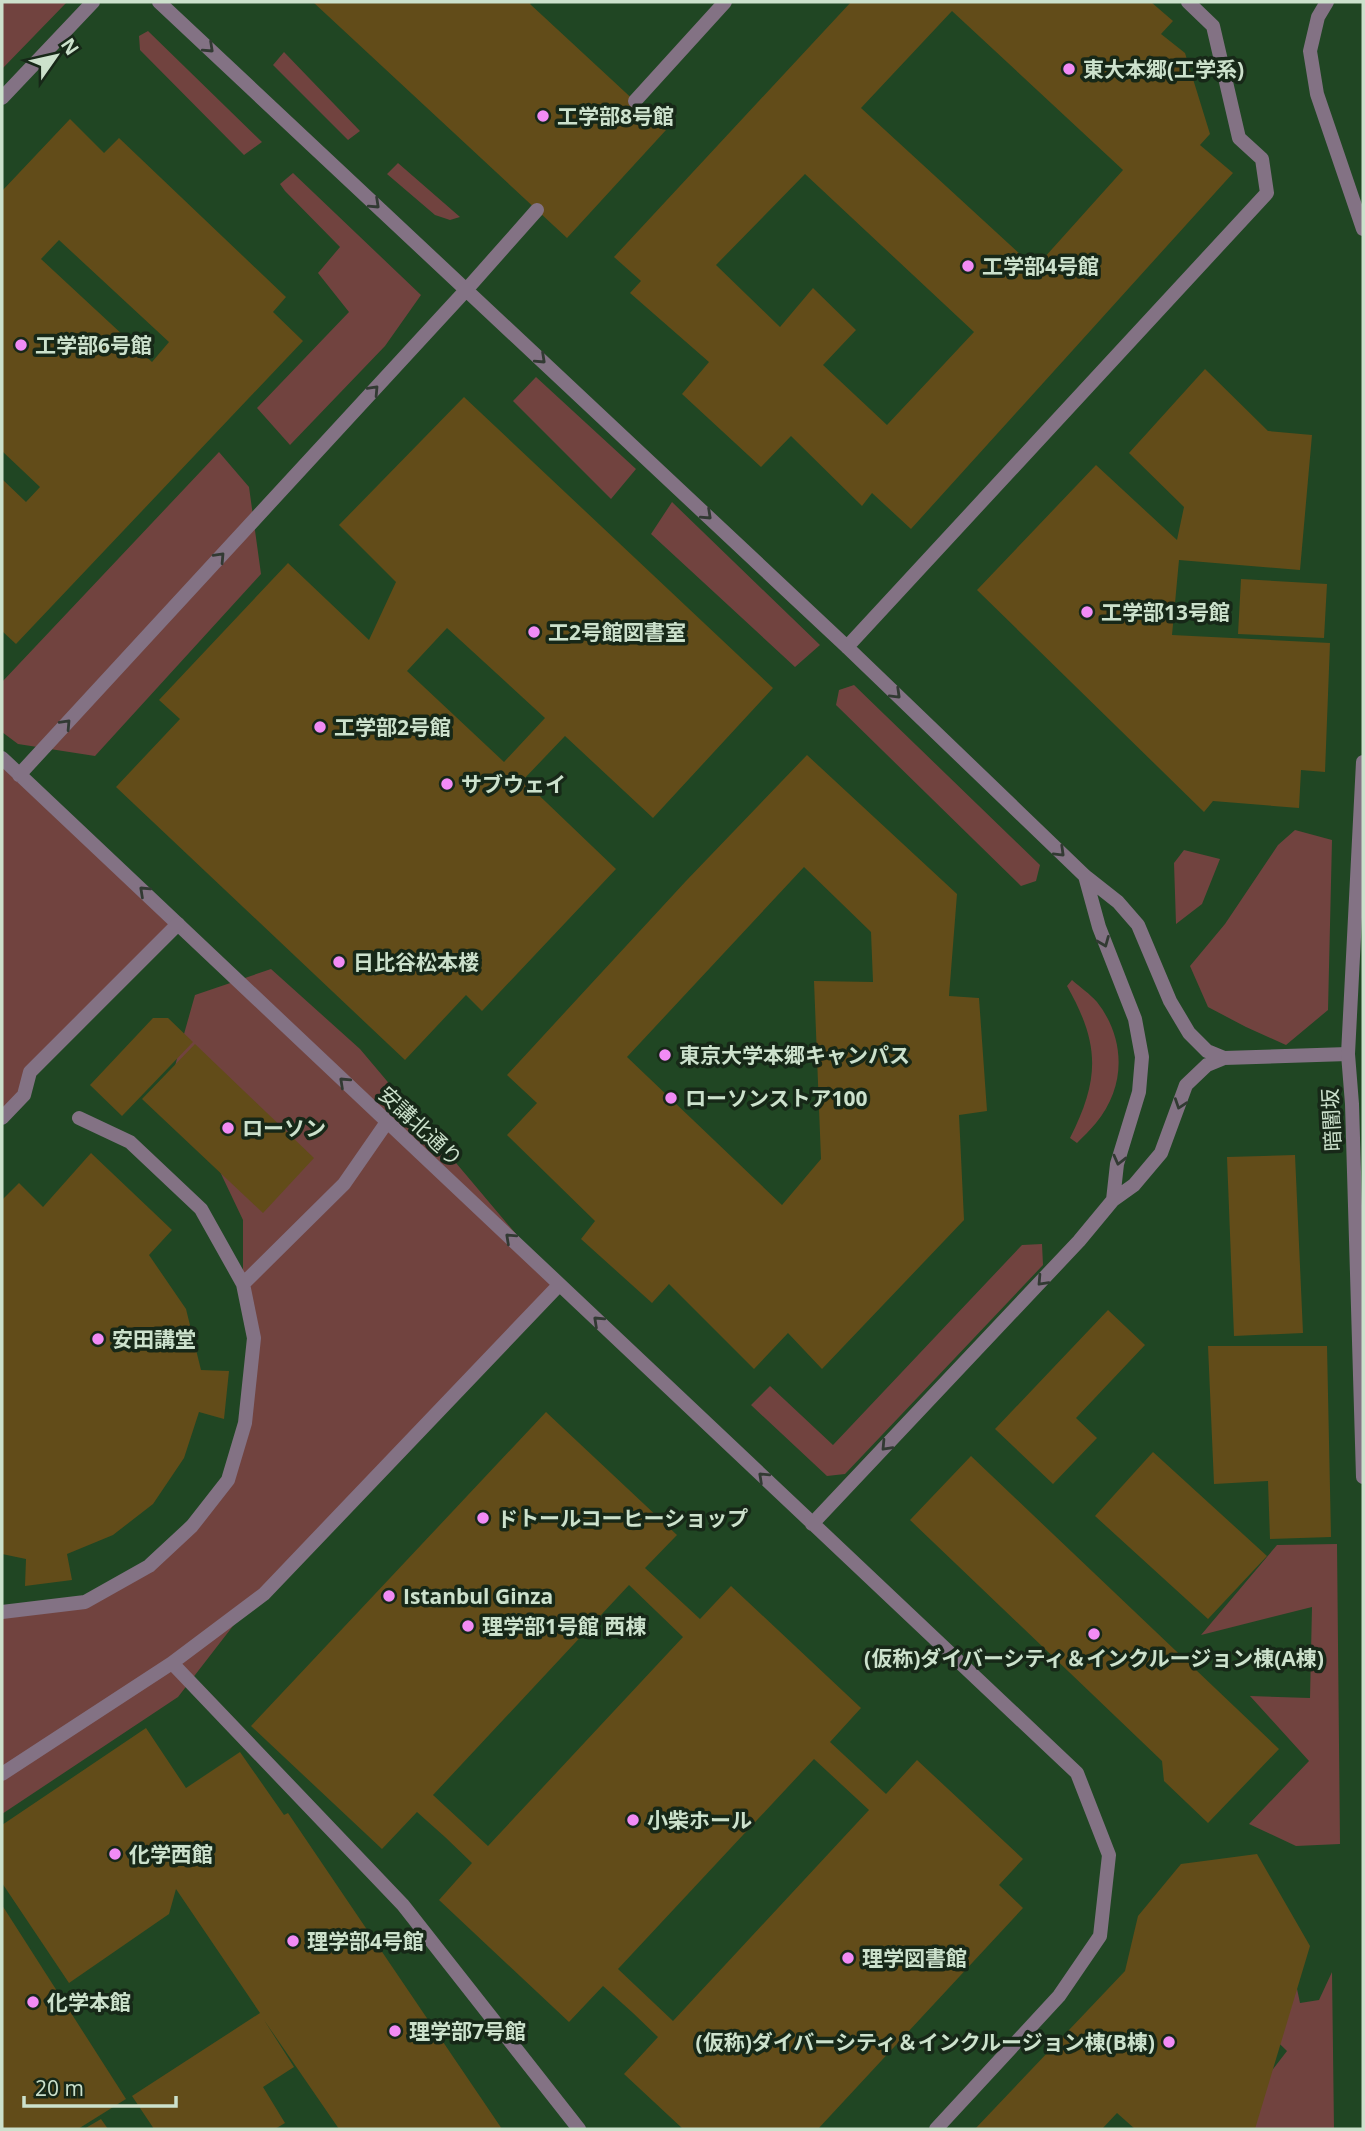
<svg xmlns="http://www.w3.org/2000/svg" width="1365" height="2131" font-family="'Open Sans','Noto Sans JP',sans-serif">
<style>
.green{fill:#71433f}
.building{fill:#624c19;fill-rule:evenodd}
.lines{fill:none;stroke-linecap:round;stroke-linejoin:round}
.service{stroke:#837284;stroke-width:14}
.pedestrian{stroke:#837284;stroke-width:14}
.tertiary{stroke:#837284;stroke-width:14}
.oneway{stroke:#323a33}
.poi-dot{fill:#f18bf5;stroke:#172818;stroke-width:2.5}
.labels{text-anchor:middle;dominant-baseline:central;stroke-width:7;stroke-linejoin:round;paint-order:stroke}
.poi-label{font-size:21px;font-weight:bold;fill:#cce1cc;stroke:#172818;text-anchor:start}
.street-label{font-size:21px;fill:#cce1cc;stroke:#172818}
</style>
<rect width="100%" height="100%" fill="#204623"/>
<path class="green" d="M2,2H67L2,69Z
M148,31L262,142L244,155L140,50L139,36Z
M284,52L360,131L348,140L273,65Z
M398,163L460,217L450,220L435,215L387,174Z
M293,173L421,295L385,346L290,445L257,408L349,312L318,273L340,247L285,191L280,184Z
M536,377L636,469L611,499L513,401Z
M219,452L249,487L261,574L95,756L18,744L2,732V682Z
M672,502L820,645L795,667L651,534Z
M854,685L1040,865L1036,881L1021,886L836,705L839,690Z
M2,757L178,924L30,1072L2,1118Z
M1295,830L1332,840L1328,1010L1286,1045L1246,1027L1208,1007L1190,966L1225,924L1278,845Z
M1184,850L1220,859L1202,904L1176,924L1174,863Z
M271,969L360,1049L559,1285L250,1604L178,1697L2,1814V1614L85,1602L149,1566L228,1480L254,1339L243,1284V1220L173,1073L195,995Z
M1072,980C1080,987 1090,994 1097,1002C1126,1039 1126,1087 1096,1123C1090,1130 1083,1137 1077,1143L1070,1138C1100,1079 1100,1044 1067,986Z
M1042,1244L1043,1265L845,1474L827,1476L751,1405L770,1386L833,1445L1022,1245Z
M1337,1544L1340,1844L1296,1846L1249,1824L1309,1761L1250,1696L1310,1698L1312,1607L1201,1635L1277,1545Z
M1332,1972L1334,2129H1227L1287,2051L1259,2024L1296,1984L1300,2003L1319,2000Z"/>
<path class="building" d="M313,2H532L530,4L666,130L567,238Z
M851,2H1151L1173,21L1161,34L1185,53L1210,134L1200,145L1233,173L911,529L872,493L862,506L791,436L761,467L682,394L709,362L630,293L641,281L614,257ZM952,11L1123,170L1035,268L861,108ZM805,174L974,332L887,425L823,365L856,330L813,288L780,327L716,265Z
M70,119L104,153L119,138L286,297L273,312L303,341L16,644L2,631V479L26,502L40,487L2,451V191ZM59,240L169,342L152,362L41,259Z
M1205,369L1268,431L1312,435L1300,570L1179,560L1172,635L1330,643L1325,772L1301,770L1299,808L1213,801L1204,812L977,590L1096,465L1177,540L1184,507L1129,453Z
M464,397L773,688L653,818L565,736L523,780L616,869L482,1011L466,995L405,1060L116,787L180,719L159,700L288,563L369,640L396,582L339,525ZM447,628L545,718L504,762L407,671Z
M1241,579L1327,584L1324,638L1238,634Z
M807,755L957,894L949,996L979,998L987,1111L959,1115L964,1220L822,1369L788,1333L754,1369L669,1284L652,1303L581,1239L595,1221L507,1135L537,1103L507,1075L686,881ZM804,867L871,932L873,982L814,981L821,1159L782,1205L627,1057Z
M153,1018H168L193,1042L122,1116L90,1085Z
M195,1044L314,1158L263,1213L142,1099Z
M91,1153L172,1230L149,1255L186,1309L201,1370L229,1371L224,1419L199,1412L184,1458L153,1504L113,1535L67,1554L72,1580L25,1586L26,1559L2,1554V1200L19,1183L43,1207Z
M1295,1155L1303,1333L1234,1336L1227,1157Z
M1108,1310L1145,1345L1076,1418L1097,1438L1053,1484L995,1429Z
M1208,1346H1327L1331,1537L1270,1539L1268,1481L1214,1484Z
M546,1412L677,1535L645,1568L673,1594L700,1619L731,1586L861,1708L830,1742L886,1794L917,1760L1023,1859L999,1885L1023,1908L818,2129H683L624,2074L658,2037L633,2013L603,1986L569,2022L439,1900L472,1863L445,1837L417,1812L382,1849L251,1726ZM629,1585L683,1637L488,1846L433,1795ZM814,1759L869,1810L673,2021L618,1969Z
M1153,1452L1267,1556L1208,1619L1095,1516Z
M971,1456L1279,1749L1208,1823L1164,1781L1162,1761L910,1520Z
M146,1728L186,1788L240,1752L284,1815L288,1813L502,2129H339L264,2020L294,2067L263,2087L285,2123L275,2129H154L132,2096L260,2013L176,1889L169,1914L69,1983L2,1883V1825Z
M1257,1854L1310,1946L1255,2129H1135L1117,2113L1102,2129H975L1125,1971L1138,1916L1181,1864Z
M2,1905L126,2099L78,2129H2Z
M101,2119L108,2129H84Z"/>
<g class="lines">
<path class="service" d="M159,2L847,647L1085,876L1118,902L1138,925L1170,1001L1189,1033L1207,1051L1224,1058
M2,98L93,2
M635,101L725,2
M847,647L1267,193L1262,159L1239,138L1213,26L1188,2
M2,758L1077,1773L1109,1855L1100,1936L1059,1996L936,2129
M19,775L467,289L537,210
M1085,876L1099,927L1135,1019L1142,1057L1139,1092L1117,1164L1113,1200
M243,1284L344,1184L387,1122
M812,1524L1079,1241L1113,1200L1134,1185L1161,1153L1186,1085L1207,1065L1224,1058L1348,1054
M2,1612L85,1602L149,1566L192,1526L228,1480L245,1423L254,1338L243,1284L201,1209L130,1142L79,1118
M172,1663L403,1905L579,2129
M2,1774L172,1663L264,1594L559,1285"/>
<path class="pedestrian" d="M2,1118L24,1095L30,1072L178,924"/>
<path class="tertiary" d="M1327,2L1318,17L1310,51L1317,94L1363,229
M1363,762L1348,1054L1352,1104L1363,1477"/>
</g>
<defs><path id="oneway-chevron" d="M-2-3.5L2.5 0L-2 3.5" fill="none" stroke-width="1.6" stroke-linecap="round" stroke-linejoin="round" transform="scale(1.75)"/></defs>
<g class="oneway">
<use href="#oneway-chevron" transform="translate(209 48) rotate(43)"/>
<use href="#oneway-chevron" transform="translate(375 204) rotate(43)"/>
<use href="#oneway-chevron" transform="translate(541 359) rotate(43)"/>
<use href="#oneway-chevron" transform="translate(374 390) rotate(-47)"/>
<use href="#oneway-chevron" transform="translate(707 515) rotate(43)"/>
<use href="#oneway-chevron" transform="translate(220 557) rotate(-47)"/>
<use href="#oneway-chevron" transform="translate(896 694) rotate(44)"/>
<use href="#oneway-chevron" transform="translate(66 724) rotate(-47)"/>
<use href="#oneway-chevron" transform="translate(1060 852) rotate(44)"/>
<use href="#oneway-chevron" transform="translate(144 891) rotate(-137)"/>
<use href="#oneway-chevron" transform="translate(1104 942) rotate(68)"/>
<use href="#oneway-chevron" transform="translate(344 1082) rotate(-137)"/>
<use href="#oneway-chevron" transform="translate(1180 1104) rotate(109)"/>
<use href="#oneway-chevron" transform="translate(1119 1160) rotate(104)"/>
<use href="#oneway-chevron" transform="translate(510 1238) rotate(-137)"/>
<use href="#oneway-chevron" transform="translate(1042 1281) rotate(133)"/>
<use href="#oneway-chevron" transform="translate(598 1321) rotate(-137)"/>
<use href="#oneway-chevron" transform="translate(886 1446) rotate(133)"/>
<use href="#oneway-chevron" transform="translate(763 1477) rotate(-137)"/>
</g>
<g class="poi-dot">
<circle cx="1069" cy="69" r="7"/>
<circle cx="543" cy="116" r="7"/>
<circle cx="968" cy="266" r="7"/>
<circle cx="21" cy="345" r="7"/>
<circle cx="1087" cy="612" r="7"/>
<circle cx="534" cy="632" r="7"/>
<circle cx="320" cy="727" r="7"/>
<circle cx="447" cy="784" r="7"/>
<circle cx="339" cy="962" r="7"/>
<circle cx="665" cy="1055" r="7"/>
<circle cx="671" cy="1098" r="7"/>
<circle cx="228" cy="1128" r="7"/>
<circle cx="98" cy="1339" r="7"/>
<circle cx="483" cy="1518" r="7"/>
<circle cx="389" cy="1596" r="7"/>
<circle cx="468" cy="1626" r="7"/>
<circle cx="1094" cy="1634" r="7"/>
<circle cx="633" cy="1820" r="7"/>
<circle cx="115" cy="1854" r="7"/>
<circle cx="293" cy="1941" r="7"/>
<circle cx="848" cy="1958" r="7"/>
<circle cx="33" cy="2002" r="7"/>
<circle cx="395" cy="2031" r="7"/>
<circle cx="1169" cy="2042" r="7"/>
</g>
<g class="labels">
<g class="poi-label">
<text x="1083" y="69">東大本郷(工学系)</text>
<text x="557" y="116">工学部8号館</text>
<text x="982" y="266">工学部4号館</text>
<text x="35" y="345">工学部6号館</text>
<text x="1101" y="612">工学部13号館</text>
<text x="548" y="632">工2号館図書室</text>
<text x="334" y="727">工学部2号館</text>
<text x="461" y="784">サブウェイ</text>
<text x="353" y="962">日比谷松本楼</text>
<text x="679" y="1055">東京大学本郷キャンパス</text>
<text x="685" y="1098">ローソンストア100</text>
<text x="242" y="1128">ローソン</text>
<text x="112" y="1339">安田講堂</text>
<text x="497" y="1518">ドトールコーヒーショップ</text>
<text x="403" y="1596">Istanbul Ginza</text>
<text x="482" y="1626">理学部1号館 西棟</text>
<text x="1094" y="1658" text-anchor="middle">(仮称)ダイバーシティ＆インクルージョン棟(A棟)</text>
<text x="647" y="1820">小柴ホール</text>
<text x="129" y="1854">化学西館</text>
<text x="307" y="1941">理学部4号館</text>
<text x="862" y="1958">理学図書館</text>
<text x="47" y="2002">化学本館</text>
<text x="409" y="2031">理学部7号館</text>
<text x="1155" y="2042" text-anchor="end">(仮称)ダイバーシティ＆インクルージョン棟(B棟)</text>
</g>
<g class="street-label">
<text transform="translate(1331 1120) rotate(-93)">暗闇坂</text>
<text transform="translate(421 1126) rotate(43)">安講北通り</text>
</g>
</g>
<rect width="1365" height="2131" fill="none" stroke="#cce1cc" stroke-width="7"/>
<g transform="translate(56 56) rotate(56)" stroke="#172818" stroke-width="5" paint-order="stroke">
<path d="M0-5L12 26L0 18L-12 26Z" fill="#cce1cc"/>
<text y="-10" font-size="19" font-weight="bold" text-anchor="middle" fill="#cce1cc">N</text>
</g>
<path d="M24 2096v10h152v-10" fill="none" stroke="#cce1cc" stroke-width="3.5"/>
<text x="35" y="2096" font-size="21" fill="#cce1cc" stroke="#172818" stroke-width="5" paint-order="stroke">20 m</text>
</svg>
